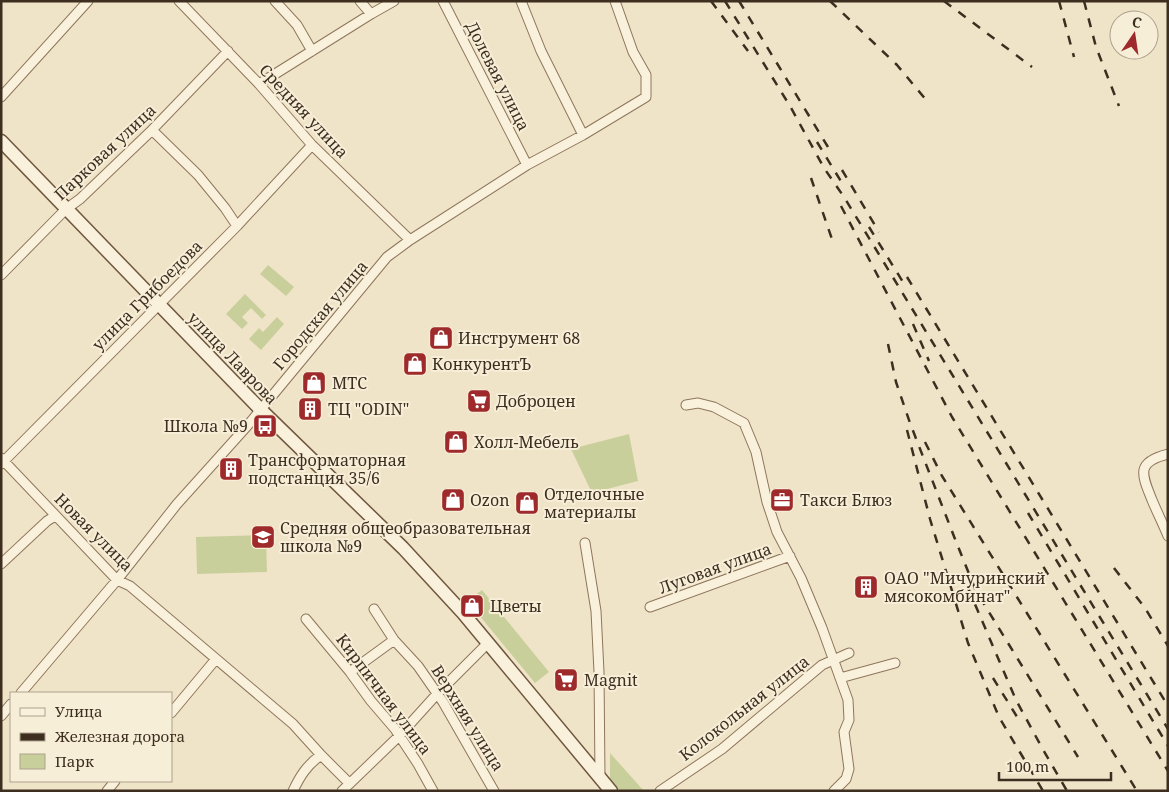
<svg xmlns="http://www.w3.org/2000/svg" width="1169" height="792" font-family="'Noto Serif',serif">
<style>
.green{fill:#c9cf9b}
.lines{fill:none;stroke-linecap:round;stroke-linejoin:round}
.minor-casing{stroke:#8d765c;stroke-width:11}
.secondary-casing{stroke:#6f573f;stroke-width:15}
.minor{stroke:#faf1dc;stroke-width:9}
.secondary{stroke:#faf1dc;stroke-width:12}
.rail{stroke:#3d2e20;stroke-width:2.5;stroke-dasharray:9 9;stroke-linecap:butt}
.labels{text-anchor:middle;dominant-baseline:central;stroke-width:4;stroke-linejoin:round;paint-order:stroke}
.street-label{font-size:16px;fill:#3d2e20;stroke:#f7eed8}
.poi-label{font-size:16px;fill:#3d2e20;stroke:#f7eed8;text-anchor:start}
</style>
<rect width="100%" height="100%" fill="#f0e4c8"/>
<path class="green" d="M268,265L294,287L286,296L260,274Z
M245,294L266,315L262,319L251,308L242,317L248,323L242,329L226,314Z
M277,317L284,324L261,350L249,339L259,328L263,332Z
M629,434L638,481L592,493L571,449Z
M266,535L267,572L197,574L196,537Z
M482,590L549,672L535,683L479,615L482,612L471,598Z
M610,753L644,791H620L610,779Z"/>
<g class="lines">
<defs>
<path id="minor" d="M179,1L259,84L312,145L410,240
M275,1L297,25L312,51
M360,1L371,14
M443,1L527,165
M521,1L541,51L583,135
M259,84L371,14L394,1
M1,97L88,1
M152,130L198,175L225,208L237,226
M1,275L66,209L80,199L150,132L228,51
M686,405L698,403L714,407L744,423L756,452L767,502L777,532L801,578L822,628L848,700L849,720L844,732L849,769L846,779L834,791
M1168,454C1135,462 1142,475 1152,500C1157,512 1163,524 1168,536
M1,458L117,580L130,586L293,724L321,755L349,783
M1,464L237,226L312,145
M585,543L596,611L599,672L600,777
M1,564L47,521L55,516
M650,607L790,556
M374,609L394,640L418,666L443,702L494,791
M306,619L350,672L371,701L395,729L418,764L433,791
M350,672L394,640
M840,678L895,663
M21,693L117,580L177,504L248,425L387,257L410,240L527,165L583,135L646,97V75L633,52L615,1
M171,713L216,659
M1,716L11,704
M107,791L115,781
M293,791C300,776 307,765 321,755
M342,791L399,736L437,694L487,644
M660,791L722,749L822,665L849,653"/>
<path id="secondary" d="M1,141L261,410L403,548L463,613L611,791"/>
</defs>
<use href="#minor" class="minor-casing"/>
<use href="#secondary" class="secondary-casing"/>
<use href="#minor" class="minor"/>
<use href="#secondary" class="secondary"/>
<path class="rail" d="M711,1L748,51
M725,1L790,106L824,168L844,197L1168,729
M739,1L828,147
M830,1L897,65L927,101
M944,1L1032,67
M1059,1L1074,57
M1084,1L1096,47L1119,106
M817,142L842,183
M842,170L879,232
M811,178L834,245
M841,206L952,417L1168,771
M869,227L906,287
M907,277L1168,706
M913,324L929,361
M888,344L896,382L910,423L955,539L976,591L1078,757
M907,430L930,519L968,643L999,717L1043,791
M925,442L942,476L1137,791
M1028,513L1168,746
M1114,568L1145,608L1168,646
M968,588L1016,700L1041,746L1067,791
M993,678L1019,720"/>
</g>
<defs>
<symbol id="shop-square" viewBox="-11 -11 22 22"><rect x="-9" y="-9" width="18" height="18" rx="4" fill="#9e2a2b" stroke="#f7eed8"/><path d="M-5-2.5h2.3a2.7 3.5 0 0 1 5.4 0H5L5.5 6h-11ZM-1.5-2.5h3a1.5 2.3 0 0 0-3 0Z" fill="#fff"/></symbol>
<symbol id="supermarket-square" viewBox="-11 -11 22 22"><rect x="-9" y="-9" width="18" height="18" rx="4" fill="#9e2a2b" stroke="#f7eed8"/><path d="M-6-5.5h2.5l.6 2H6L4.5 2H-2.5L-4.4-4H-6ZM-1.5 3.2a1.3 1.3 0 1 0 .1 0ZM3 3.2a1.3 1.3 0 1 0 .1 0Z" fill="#fff"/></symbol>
<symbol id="building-square" viewBox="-11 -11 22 22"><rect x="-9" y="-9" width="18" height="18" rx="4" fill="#9e2a2b" stroke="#f7eed8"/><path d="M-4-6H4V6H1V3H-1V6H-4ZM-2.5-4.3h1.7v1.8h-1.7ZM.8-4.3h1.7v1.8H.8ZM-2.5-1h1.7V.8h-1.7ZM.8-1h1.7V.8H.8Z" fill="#fff"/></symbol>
<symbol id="bus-square" viewBox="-11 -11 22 22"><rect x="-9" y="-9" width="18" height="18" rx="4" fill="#9e2a2b" stroke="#f7eed8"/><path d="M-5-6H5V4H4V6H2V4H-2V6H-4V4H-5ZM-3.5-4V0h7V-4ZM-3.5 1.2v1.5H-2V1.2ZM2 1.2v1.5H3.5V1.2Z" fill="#fff"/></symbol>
<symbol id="office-square" viewBox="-11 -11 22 22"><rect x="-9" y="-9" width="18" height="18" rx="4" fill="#9e2a2b" stroke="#f7eed8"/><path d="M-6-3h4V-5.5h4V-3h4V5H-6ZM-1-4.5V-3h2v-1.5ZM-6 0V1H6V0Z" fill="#fff"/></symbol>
<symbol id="school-square" viewBox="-11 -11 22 22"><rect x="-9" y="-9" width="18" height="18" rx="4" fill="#9e2a2b" stroke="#f7eed8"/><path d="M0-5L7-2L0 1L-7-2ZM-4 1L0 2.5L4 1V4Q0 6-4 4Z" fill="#fff"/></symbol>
</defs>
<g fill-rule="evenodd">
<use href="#shop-square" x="427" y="324" width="28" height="28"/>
<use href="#shop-square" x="401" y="350" width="28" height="28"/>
<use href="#shop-square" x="300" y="369" width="28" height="28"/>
<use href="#supermarket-square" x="465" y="387" width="28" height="28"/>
<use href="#building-square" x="296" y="395" width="28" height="28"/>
<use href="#bus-square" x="251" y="412" width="28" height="28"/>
<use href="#shop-square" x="442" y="428" width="28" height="28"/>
<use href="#building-square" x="217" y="455" width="28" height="28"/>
<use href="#shop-square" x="439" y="486" width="28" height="28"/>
<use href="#office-square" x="768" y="486" width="28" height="28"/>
<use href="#shop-square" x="513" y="489" width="28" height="28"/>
<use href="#school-square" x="249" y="523" width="28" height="28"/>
<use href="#building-square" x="852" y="573" width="28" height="28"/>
<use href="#shop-square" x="458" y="592" width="28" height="28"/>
<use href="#supermarket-square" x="552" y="666" width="28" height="28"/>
</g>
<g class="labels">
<g class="street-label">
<text transform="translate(498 76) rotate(63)">Долевая улица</text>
<text transform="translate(304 111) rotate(47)">Средняя улица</text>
<text transform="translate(105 152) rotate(-43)">Парковая улица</text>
<text transform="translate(147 295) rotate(-45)">улица Грибоедова</text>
<text transform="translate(320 315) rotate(-50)">Городская улица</text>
<text transform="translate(233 358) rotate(46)">улица Лаврова</text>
<text transform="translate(94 532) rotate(45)">Новая улица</text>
<text transform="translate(715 568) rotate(-20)">Луговая улица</text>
<text transform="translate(384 694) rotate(53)">Кирпичная улица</text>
<text transform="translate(744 708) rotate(-38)">Колокольная улица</text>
<text transform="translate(468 718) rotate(58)">Верхняя улица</text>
</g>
<g class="poi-label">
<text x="458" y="338">Инструмент 68</text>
<text x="432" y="364">КонкурентЪ</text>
<text x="332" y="383">МТС</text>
<text x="496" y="401">Доброцен</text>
<text x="328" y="409">ТЦ "ODIN"</text>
<text x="248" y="426" text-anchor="end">Школа №9</text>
<text x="474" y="442">Холл-Мебель</text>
<text x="248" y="460">Трансформаторная<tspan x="248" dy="18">подстанция 35/6</tspan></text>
<text x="544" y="494">Отделочные<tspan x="544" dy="18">материалы</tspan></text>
<text x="470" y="500">Ozon</text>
<text x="800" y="500">Такси Блюз</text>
<text x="280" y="528">Средняя общеобразовательная<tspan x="280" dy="18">школа №9</tspan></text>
<text x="884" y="578">ОАО "Мичуринский<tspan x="884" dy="18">мясокомбинат"</tspan></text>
<text x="490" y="606">Цветы</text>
<text x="584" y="680">Magnit</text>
</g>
</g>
<rect width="1169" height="792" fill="none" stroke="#3d2e20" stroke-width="5"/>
<rect x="10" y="692" width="162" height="90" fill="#f7eed8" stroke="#ada18e"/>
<rect x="20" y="708" width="25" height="8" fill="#faf1dc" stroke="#ada18e"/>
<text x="55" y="717" font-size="15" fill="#3d2e20">Улица</text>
<rect x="20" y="733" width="25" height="8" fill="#3d2e20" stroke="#ada18e"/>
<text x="55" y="742" font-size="15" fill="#3d2e20">Железная дорога</text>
<rect x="20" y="754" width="25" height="15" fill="#c9cf9b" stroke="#ada18e"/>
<text x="55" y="767" font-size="15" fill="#3d2e20">Парк</text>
<g transform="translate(1134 35) rotate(13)"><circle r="24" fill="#f7eed8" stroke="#ada18e"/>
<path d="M0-4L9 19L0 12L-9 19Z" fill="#9e2a2b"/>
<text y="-8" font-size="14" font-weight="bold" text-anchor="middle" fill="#3d2e20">С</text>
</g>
<path d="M999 772v8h112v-8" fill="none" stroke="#3d2e20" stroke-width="2.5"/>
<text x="1006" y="772" font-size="15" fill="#3d2e20" stroke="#f7eed8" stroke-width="4" paint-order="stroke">100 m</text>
</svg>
